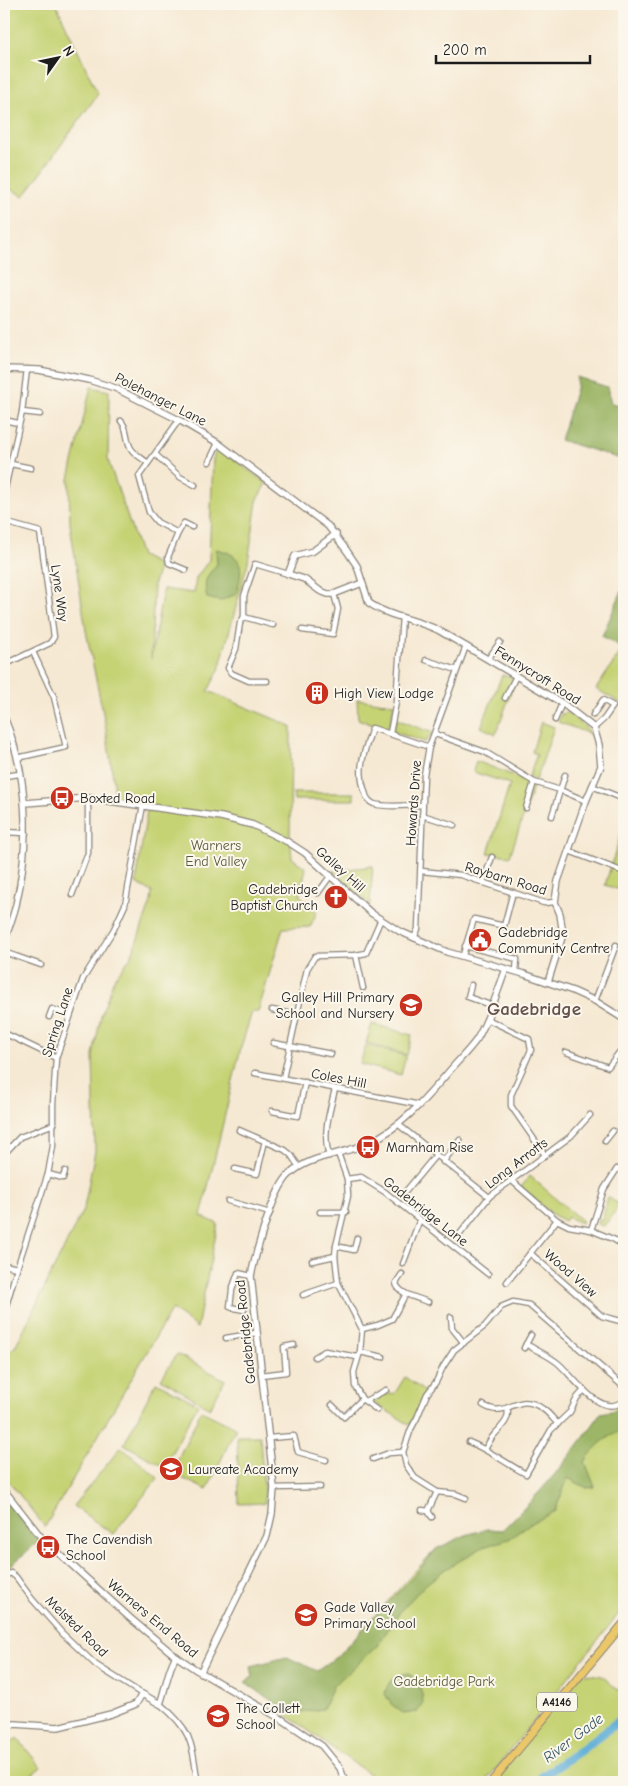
<svg xmlns="http://www.w3.org/2000/svg" width="628" height="1786" viewBox="0 0 628 1786" font-family="'Comic Neue',sans-serif">
<style>
.green{fill:#c6d375;stroke:#717848}
.forest{fill:#9cb566;stroke:#5c6841}
.lines{fill:none;stroke-linecap:round;stroke-linejoin:round}
.river{stroke:#5eaed8;stroke-width:9}
.minor-casing{stroke:#898278;stroke-width:7}
.tertiary-casing{stroke:#898278;stroke-width:8}
.primary-casing{stroke:#898278;stroke-width:9}
.minor{stroke:#fff;stroke-width:4.5}
.tertiary{stroke:#fff;stroke-width:5.5}
.primary{stroke:#eac769;stroke-width:7}
.labels{text-anchor:middle;stroke-width:4;stroke-linejoin:round;paint-order:stroke}
.shield{fill:#fbf7ec;stroke:#5f5e5a;stroke-width:1}
.shield-label{font-size:12px;font-weight:bold;fill:#1c1c1c}
.street-label{font-size:14px;fill:#1c1c1c;stroke:#fbf7ec}
.poi-label{font-size:14px;fill:#1c1c1c;stroke:#fbf7ec;text-anchor:start}
.park-label{font-size:14px;fill:#585c3b;stroke:#fbf7ec}
.water-label{font-size:15px;font-style:italic;fill:#365667;stroke:#fbf7ec}
.district-label{font-size:19px;font-weight:bold;fill:#65514d;stroke:#fbf7ec}
</style>
<rect width="100%" height="100%" fill="#fbf7ec"/>
<filter id="ink" filterUnits="userSpaceOnUse"><feTurbulence type="fractalNoise" baseFrequency=".02" numOctaves="2"/><feDisplacementMap in="SourceGraphic" scale="10" xChannelSelector="R" yChannelSelector="G"/><feConvolveMatrix kernelMatrix="1 2 1 2 8 2 1 2 1" color-interpolation-filters="sRGB"/></filter>
<filter id="wash" filterUnits="userSpaceOnUse"><feTurbulence type="fractalNoise" baseFrequency=".0096" numOctaves="4" result="noise"/><feDisplacementMap in="SourceGraphic" scale="20" xChannelSelector="R" yChannelSelector="G"/><feGaussianBlur stdDeviation="1.12" result="paint"/><feColorMatrix in="noise" values="0 0 0 0 0 0 0 0 0 0 0 0 0 0 0 0 0 1.4 0 .05"/><feComposite in="paint" operator="in"/></filter>
<g filter="url(#wash)">
<rect width="100%" height="100%" fill="#f6e9d3"/>
<g class="green">
<polygon points="4,4 56,4 98,94 24,196 4,186"/>
<polygon points="91,387 109,391 108,460 141,556 157,564 158,571 154,583 151,659 163,589 194,593 196,578 209,560 213,459 217,447 266,483 257,501 248,562 219,670 208,691 291,726 290,838 292,858 306,868 300,895 317,912 310,927 283,928 258,1012 252,1012 241,1047 201,1216 218,1224 197,1328 172,1309 45,1527 4,1475 4,1355 15,1347 84,1208 95,1151 93,1055 101,1016 114,979 131,957 151,902 152,892 136,883 148,804 114,799 114,784 105,723 86,631 70,524 69,479"/>
<polygon points="624,647 624,705 596,689"/>
<polygon points="502,675 518,679 512,689 496,734 481,727"/>
<polygon points="357,699 394,704 390,724 386,730 358,719"/>
<polygon points="568,712 586,728 590,734 558,722 561,714"/>
<polygon points="396,719 433,733 425,742 393,732"/>
<polygon points="541,722 554,727 536,781 529,776 537,754 532,752"/>
<polygon points="476,761 512,775 533,787 510,856 488,853 510,784 473,772"/>
<polygon points="293,793 354,793 354,800 294,800"/>
<polygon points="624,824 624,877 620,890 605,885"/>
<polygon points="373,866 370,905 333,871"/>
<polygon points="372,1024 412,1035 407,1055 366,1043"/>
<polygon points="366,1045 406,1056 401,1075 360,1064"/>
<polygon points="530,1176 582,1221 581,1223 567,1217 564,1221 552,1214 521,1187"/>
<polygon points="608,1197 620,1205 604,1226 597,1224 598,1219 602,1220"/>
<polygon points="177,1354 225,1380 210,1408 161,1379"/>
<polygon points="405,1377 425,1392 410,1425 371,1401 378,1396 395,1393"/>
<polygon points="156,1382 198,1404 164,1467 124,1444"/>
<polygon points="624,1404 624,1607 485,1782 375,1782 369,1774 285,1714 429,1556 436,1549 502,1530 514,1520"/>
<polygon points="201,1411 236,1428 207,1490 171,1473"/>
<polygon points="237,1436 260,1436 265,1503 239,1504"/>
<polygon points="121,1447 158,1478 113,1534 73,1506"/>
<polygon points="581,1673 602,1676 618,1690 624,1684 624,1782 491,1782"/>
<polygon points="17,1738 41,1767 23,1782 4,1782 4,1748"/>
</g>
<g class="forest">
<polygon points="577,377 607,387 611,403 624,406 624,460 560,440 576,389"/>
<path d="M216,549C246,555 243,570 236,594L220,601L207,598C203,580 206,577 217,564Z"/>
<polygon points="624,586 624,647 623,648 602,636"/>
<path d="M624,1404V1429C604,1440 598,1442 585,1462L595,1487L587,1488L568,1478L555,1511L528,1525L509,1539L483,1547L444,1570L425,1585L402,1609L377,1646L333,1686L323,1709C314,1710 304,1713 295,1711C277,1707 260,1692 245,1682L253,1677L251,1666L287,1657L317,1671L336,1657L416,1574L436,1549L466,1535L487,1529L502,1530C539,1495 573,1455 601,1413L612,1411L618,1406Z"/>
<polygon points="4,1496 39,1541 8,1568 4,1562"/>
<path d="M409,1674C420,1683 422,1690 423,1704L417,1712L404,1714L391,1704L385,1694C389,1678 394,1677 409,1674Z"/>
</g>
<g class="lines">
<polyline class="river" points="538,1782 543,1776 581,1750 624,1717"/>
</g>
</g>
<g filter="url(#ink)">
<g class="lines">
<g class="minor-casing">
<g id="minor">
<polyline points="22,412 40,414"/>
<polyline points="4,420 18,423"/>
<path d="M121,421C129,429 125,441 132,450C136,455 143,459 148,463"/>
<polyline points="156,455 180,477 195,485"/>
<polyline points="209,462 218,443"/>
<polyline points="11,464 31,468"/>
<polyline points="4,493 22,412 27,369"/>
<polyline points="4,522 40,532 54,637 50,643 4,665"/>
<polyline points="178,533 157,522 149,512 139,476 179,420"/>
<polyline points="186,570 169,563 168,557 178,533 184,523 192,527"/>
<polyline points="244,617 273,625"/>
<polyline points="302,630 333,634 338,609 334,594"/>
<polyline points="488,659 500,642"/>
<polyline points="426,660 457,670"/>
<polyline points="267,681 249,681 231,673 228,668 236,649 240,623 244,617 244,596 255,564 288,574"/>
<polyline points="505,698 516,676"/>
<polyline points="593,715 603,700 613,706 604,719 594,728"/>
<polyline points="555,720 562,703"/>
<polyline points="390,733 396,702 402,617"/>
<polyline points="435,734 485,752 534,782 560,790 586,801"/>
<polyline points="17,758 66,747 54,697 33,652"/>
<polyline points="4,776 20,774"/>
<polyline points="592,786 624,799"/>
<path d="M422,805C407,805 388,808 374,804C369,802 366,797 365,792C356,768 365,751 372,728L429,747"/>
<polyline points="526,808 534,782"/>
<polyline points="422,815 454,825"/>
<polyline points="552,816 565,775"/>
<polyline points="4,832 26,833"/>
<polyline points="569,851 624,872"/>
<polyline points="421,871 461,875 544,903 555,902"/>
<polyline points="483,882 492,857"/>
<polyline points="318,893 331,875"/>
<polyline points="72,895 88,853 88,798"/>
<polyline points="414,938 418,929 424,775 429,747 466,646"/>
<polyline points="465,946 517,959 516,971"/>
<polyline points="4,952 41,965"/>
<polyline points="356,955 363,988"/>
<polyline points="463,955 474,919 504,926 513,892"/>
<polyline points="471,985 468,997 493,1006"/>
<polyline points="595,1001 616,945"/>
<polyline points="272,1010 296,1015"/>
<polyline points="49,1017 52,1009 70,1015"/>
<polyline points="487,1019 529,1039 531,1050 511,1095 511,1106 545,1155"/>
<polyline points="4,1033 56,1058"/>
<polyline points="273,1043 331,1054"/>
<polyline points="566,1052 608,1067 624,1046"/>
<polyline points="255,1073 415,1104 419,1106"/>
<polyline points="283,1078 307,969 315,956 356,955 366,953 381,919"/>
<polyline points="272,1111 298,1116 305,1082"/>
<polyline points="399,1125 489,1197"/>
<polyline points="239,1130 285,1150 291,1155 299,1167"/>
<polyline points="605,1141 613,1131"/>
<polyline points="338,1153 347,1179 348,1196 336,1246 335,1256 338,1283 362,1329 360,1352 354,1372 355,1386 362,1399 377,1410"/>
<polyline points="4,1154 20,1137 54,1124"/>
<path d="M329,1156C322,1133 330,1111 335,1089"/>
<polyline points="443,1162 460,1140"/>
<polyline points="235,1169 257,1174 265,1141"/>
<polyline points="48,1174 63,1178 65,1171"/>
<polyline points="347,1179 361,1177 385,1192 488,1274"/>
<polyline points="511,1180 557,1220 569,1226 591,1230 615,1240 624,1247"/>
<polyline points="406,1191 435,1156"/>
<polyline points="228,1201 270,1213"/>
<polyline points="320,1212 346,1212"/>
<polyline points="591,1230 604,1189 617,1169"/>
<polyline points="460,1234 489,1197 571,1136 590,1115"/>
<polyline points="336,1246 354,1250 357,1238"/>
<polyline points="530,1253 602,1316 624,1322"/>
<polyline points="312,1261 335,1256"/>
<polyline points="403,1264 420,1219"/>
<polyline points="4,1265 17,1268"/>
<path d="M402,1274L396,1283C398,1294 418,1298 428,1302"/>
<polyline points="507,1282 557,1220"/>
<polyline points="303,1295 338,1283"/>
<polyline points="244,1310 230,1307 232,1290 238,1273 251,1276"/>
<polyline points="4,1313 17,1268 48,1174 53,1146 53,1104 56,1058 83,979 114,929 125,905 143,805"/>
<polyline points="451,1317 452,1328 464,1343"/>
<polyline points="362,1329 378,1325 392,1319 406,1294"/>
<polyline points="226,1338 256,1333"/>
<path d="M526,1344C537,1351 550,1356 559,1364C573,1376 602,1421 624,1400"/>
<polyline points="524,1348 531,1335"/>
<polyline points="360,1352 383,1357"/>
<polyline points="315,1357 325,1351 357,1357"/>
<polyline points="261,1375 286,1372 284,1347 294,1345"/>
<polyline points="365,1401 386,1390"/>
<polyline points="332,1405 344,1417 362,1399"/>
<path d="M483,1405C509,1421 516,1389 543,1409C549,1413 553,1419 558,1424"/>
<polyline points="269,1438 294,1436 298,1452 326,1460"/>
<path d="M469,1442C489,1450 507,1464 526,1474L551,1430L570,1412L577,1398L584,1390"/>
<path d="M485,1449C488,1445 490,1439 494,1435C501,1427 511,1419 507,1408"/>
<polyline points="373,1459 389,1453 403,1452"/>
<polyline points="274,1488 320,1487"/>
<polyline points="466,1498 456,1494 437,1492 415,1478 406,1465 403,1452 411,1429 417,1418 427,1394 436,1382 443,1367 454,1350 485,1326 501,1307 513,1302 529,1305 624,1387"/>
<polyline points="422,1510 428,1511 432,1517"/>
<polyline points="428,1511 437,1492"/>
<polyline points="4,1576 11,1573 16,1577 32,1599 63,1634 96,1665 142,1694"/>
<path d="M160,1704C191,1729 192,1742 197,1779"/>
</g>
</g>
<g class="tertiary-casing">
<g id="tertiary">
<path d="M4,369L39,370L89,380L115,388L179,420L218,443L328,526L347,551L357,566L369,603C389,617 415,619 438,630L562,703L594,728L599,745L601,766L586,801L558,881L555,902L560,914L563,934L548,982"/>
<polyline points="336,534 313,551 295,556 288,574 304,579 320,591 328,594 334,594 362,583"/>
<path d="M4,717C29,776 30,843 16,905C13,917 8,930 4,942"/>
<polyline points="25,803 88,798 221,817 253,825 288,842 305,853 371,913 399,931 447,952 524,974 573,991 595,1001 624,1019"/>
<polyline points="4,1490 41,1537 130,1618 173,1654 195,1669 283,1720 322,1746 340,1768 345,1782"/>
<path d="M201,1671L267,1536L272,1514L274,1488L251,1276C256,1252 273,1189 290,1174C310,1155 343,1155 368,1143C403,1127 427,1097 452,1068C460,1059 470,1049 477,1039C490,1017 497,992 506,969"/>
<path d="M4,1725L15,1724L58,1727L111,1714L136,1704L142,1694L160,1704C166,1688 167,1671 176,1656"/>
</g>
</g>
<g class="primary-casing">
<polyline id="primary" points="491,1782 624,1623"/>
</g>
<use href="#minor" class="minor"/>
<use href="#tertiary" class="tertiary"/>
<use href="#primary" class="primary"/>
</g>
</g>
<defs>
<g id="building-disc" transform="scale(1.25)"><circle r="9.5" fill="#c8321e" stroke="#fbf7ec"/><path d="M-4-6H4V6H1V3H-1V6H-4ZM-2.5-4.3h1.7v1.8h-1.7ZM.8-4.3h1.7v1.8H.8ZM-2.5-1h1.7V.8h-1.7ZM.8-1h1.7V.8H.8Z" fill="#fff"/></g>
<g id="bus-disc" transform="scale(1.25)"><circle r="9.5" fill="#c8321e" stroke="#fbf7ec"/><path d="M-5-6H5V4H4V6H2V4H-2V6H-4V4H-5ZM-3.5-4V0h7V-4ZM-3.5 1.2v1.5H-2V1.2ZM2 1.2v1.5H3.5V1.2Z" fill="#fff"/></g>
<g id="church-disc" transform="scale(1.25)"><circle r="9.5" fill="#c8321e" stroke="#fbf7ec"/><path d="M-1.2-6h2.4v3.5h3.3v2.4h-3.3V6h-2.4V-.1h-3.3v-2.4h3.3Z" fill="#fff"/></g>
<g id="civic-disc" transform="scale(1.25)"><circle r="9.5" fill="#c8321e" stroke="#fbf7ec"/><path d="M-.6-6.5H3V-4.5H.6V-3L4-1V1h2V6H-6V1h2V-1L-.6-3ZM-1.2 2.5V6h2.4V2.5Z" fill="#fff"/></g>
<g id="school-disc" transform="scale(1.25)"><circle r="9.5" fill="#c8321e" stroke="#fbf7ec"/><path d="M0-5L7-2L0 1L-7-2ZM-4 1L0 2.5L4 1V4Q0 6-4 4Z" fill="#fff"/></g>
</defs>
<g fill-rule="evenodd">
<use href="#building-disc" x="317" y="693"/>
<use href="#bus-disc" x="62" y="798"/>
<use href="#church-disc" x="336" y="897"/>
<use href="#civic-disc" x="480" y="940"/>
<use href="#school-disc" x="411" y="1005"/>
<use href="#bus-disc" x="368" y="1147"/>
<use href="#school-disc" x="171" y="1469"/>
<use href="#bus-disc" x="48" y="1547"/>
<use href="#school-disc" x="306" y="1615"/>
<use href="#school-disc" x="218" y="1716"/>
</g>
<g class="labels">
<rect class="shield" x="537" y="1692.5" width="40" height="19" rx="4"/>
<g class="shield-label">
<text x="557" y="1706">A4146</text>
</g>
<g class="street-label">
<text transform="translate(161 399) rotate(27)" y="5">Polehanger Lane</text>
<text transform="translate(60 593) rotate(82)" y="5">Lyne Way</text>
<text transform="translate(538 675) rotate(32)" y="5">Fennycroft Road</text>
<text transform="translate(413 803) rotate(-86)" y="5">Howards Drive</text>
<text transform="translate(341 869) rotate(42)" y="5">Galley Hill</text>
<text transform="translate(506 878) rotate(17)" y="5">Raybarn Road</text>
<text transform="translate(57 1022) rotate(-72)" y="5">Spring Lane</text>
<text transform="translate(339 1078) rotate(11)" y="5">Coles Hill</text>
<text transform="translate(516 1163) rotate(-37)" y="5">Long Arrotts</text>
<text transform="translate(426 1211) rotate(38)" y="5">Gadebridge Lane</text>
<text transform="translate(571 1273) rotate(41)" y="5">Wood View</text>
<text transform="translate(245 1332) rotate(-96)" y="5">Gadebridge Road</text>
<text transform="translate(153 1618) rotate(40)" y="5">Warners End Road</text>
<text transform="translate(77 1626) rotate(44)" y="5">Melsted Road</text>
</g>
<g class="poi-label">
<text x="334" y="698">High View Lodge</text>
<text x="80" y="803">Boxted Road</text>
<text x="318" y="894" text-anchor="end">Gadebridge<tspan x="318" dy="16">Baptist Church</tspan></text>
<text x="498" y="937">Gadebridge<tspan x="498" dy="16">Community Centre</tspan></text>
<text x="394" y="1002" text-anchor="end">Galley Hill Primary<tspan x="394" dy="16">School and Nursery</tspan></text>
<text x="386" y="1152">Marnham Rise</text>
<text x="188" y="1474">Laureate Academy</text>
<text x="66" y="1544">The Cavendish<tspan x="66" dy="16">School</tspan></text>
<text x="324" y="1612">Gade Valley<tspan x="324" dy="16">Primary School</tspan></text>
<text x="236" y="1713">The Collett<tspan x="236" dy="16">School</tspan></text>
</g>
<g class="park-label">
<text x="216" y="850">Warners<tspan x="216" dy="16">End Valley</tspan></text>
<text x="444" y="1686">Gadebridge Park</text>
</g>
<g class="water-label">
<text transform="translate(573 1738) rotate(-37)" y="5">River Gade</text>
</g>
<g class="district-label">
<text x="534" y="1015">Gadebridge</text>
</g>
</g>
<rect width="628" height="1786" fill="none" stroke="#fbf7ec" stroke-width="20"/>
<g transform="translate(58 58) rotate(57)" stroke="#fbf7ec" stroke-width="4" paint-order="stroke">
<path d="M0-4L9 19L0 12L-9 19Z" fill="#1c1c1c"/>
<text y="-8" font-size="14" font-weight="bold" text-anchor="middle" fill="#1c1c1c">N</text>
</g>
<path d="M436 55v8h154v-8" fill="none" stroke="#1c1c1c" stroke-width="2.5"/>
<text x="443" y="55" font-size="15" fill="#1c1c1c" stroke="#fbf7ec" stroke-width="4" paint-order="stroke">200 m</text>
</svg>
